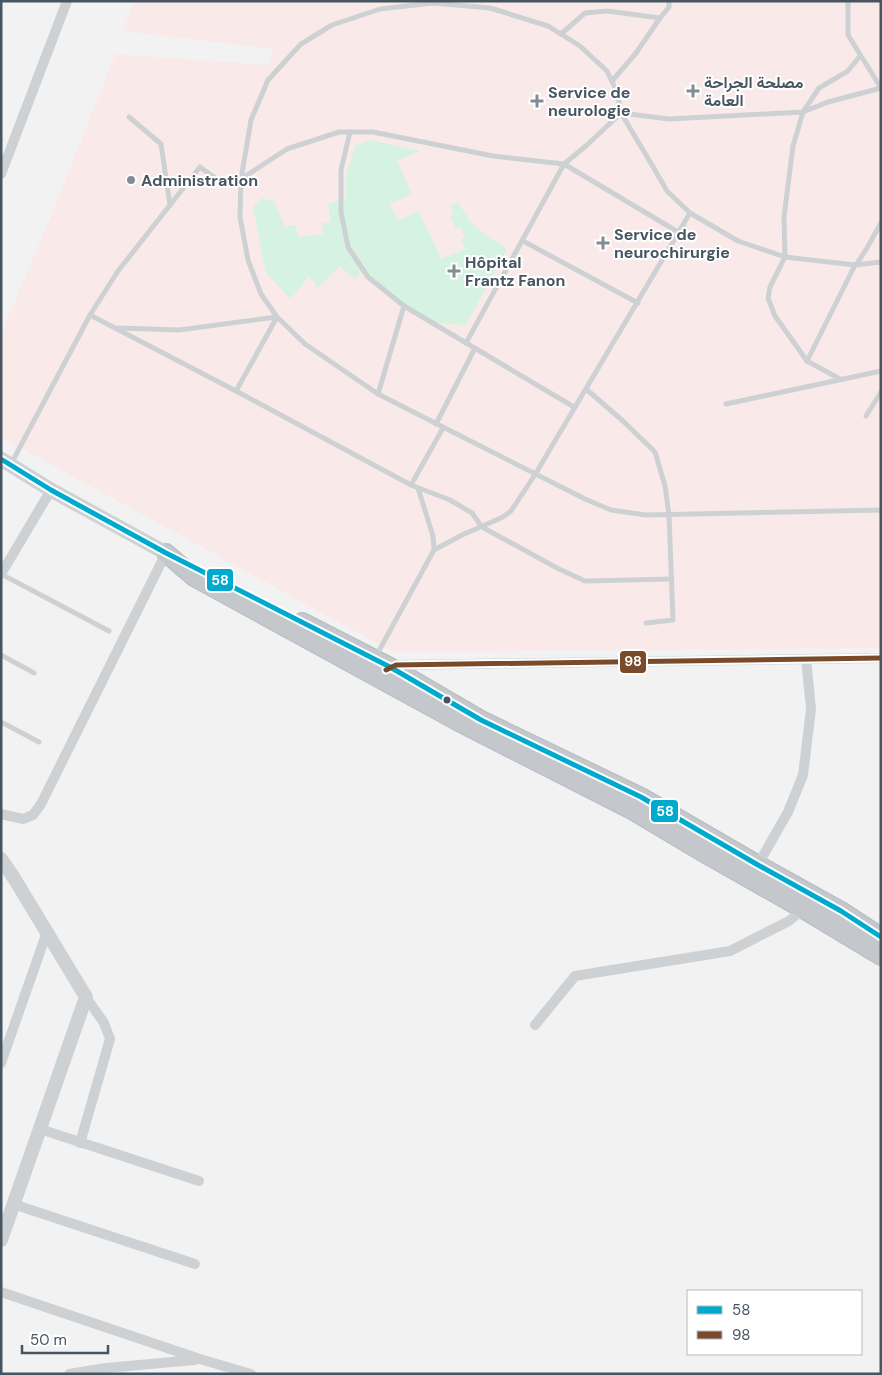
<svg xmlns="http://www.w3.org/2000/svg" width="882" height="1375" viewBox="0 0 882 1375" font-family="'DM Sans',Vazirmatn,sans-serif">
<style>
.medical{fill:#f9eae9}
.green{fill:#d5f3e0}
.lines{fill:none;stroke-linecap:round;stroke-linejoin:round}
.trunk-casing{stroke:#b6bcc3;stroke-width:20}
.service{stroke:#ced1d3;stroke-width:5}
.minor{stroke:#ced1d3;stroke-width:10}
.tertiary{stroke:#ced1d3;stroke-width:14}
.secondary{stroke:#ced2d5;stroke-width:15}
.trunk{stroke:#c4c8cd;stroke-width:18}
.bus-1-casing{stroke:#fff;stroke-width:9}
.bus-2-casing{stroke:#fff;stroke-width:9}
.bus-1{stroke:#00a9ce;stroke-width:5}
.bus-2{stroke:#7a4b2a;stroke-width:5}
.poi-dot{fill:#838c94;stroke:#fff;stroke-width:2}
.bus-dot{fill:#475561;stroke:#fff;stroke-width:2}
.labels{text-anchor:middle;stroke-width:4;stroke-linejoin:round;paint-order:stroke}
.poi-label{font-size:16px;font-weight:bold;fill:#475561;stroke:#fff;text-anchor:start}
.line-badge{stroke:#fff;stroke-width:2}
.badge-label{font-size:14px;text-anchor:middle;font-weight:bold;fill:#fff}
</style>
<rect width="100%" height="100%" fill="#f3f2f2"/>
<polygon class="medical" points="134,1 881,1 881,648 393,652 1,437 1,334 54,209 115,54 269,65 272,49 123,31"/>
<polygon class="green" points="370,140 420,151 397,161 412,194 390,204 398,221 419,211 441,259 465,249 461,239 465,237 460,227 456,229 450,216 454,214 450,205 458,202 469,220 483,233 507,249 466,325 430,322 404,306 363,270 355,280 340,266 318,288 309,276 291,299 266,273 253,207 261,198 274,201 285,227 296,225 298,237 323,234 322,223 331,222 328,203 346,200 346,175 355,146"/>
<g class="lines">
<g class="trunk-casing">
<g id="trunk">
<polyline points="166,553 194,577 459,722 630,809 704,853 803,909 881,956"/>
<polyline points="302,622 390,667 481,720 641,797 758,865 841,911 881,937"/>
</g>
</g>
<g class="service">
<polyline points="848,1 848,35 881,88"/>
<polyline points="561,34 585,13 607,11 660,18"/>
<polyline points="612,81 636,53 660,18 669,7 669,1"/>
<polyline points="129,117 161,144 170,205"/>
<polyline points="350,132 341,170 341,212 348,247 368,277 404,306 574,407"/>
<polyline points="523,241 638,303"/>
<polyline points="881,262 855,265 785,257 738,241 690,213 667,191 652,165 621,113 617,92 607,71 580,46 548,26 490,8 433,3 380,9 332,25 301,44 268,80 251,120 241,179 240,217 248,260 261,294 277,317 305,344 378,394 585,499 611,510 646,515 881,510"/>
<polyline points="856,265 867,248 881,223"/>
<polyline points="90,315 236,391 411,485 450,500 472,513 482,527 557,568 585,581 672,579"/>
<polyline points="118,328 179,330 277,317"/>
<polyline points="466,343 564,164 587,145 621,113 669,119 803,112 828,102 881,88"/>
<polyline points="807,361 855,265"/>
<polyline points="840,379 807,361 775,316 768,298 770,287 785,257 784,217 793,146 803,112 819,88 848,71 860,56"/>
<polyline points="586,389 623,421 655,452 665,486 669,515 673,620 646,623"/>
<polyline points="236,391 277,317"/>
<polyline points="378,394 404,306"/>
<polyline points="726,404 881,371"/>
<polyline points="866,416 881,392"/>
<polyline points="436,424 475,348"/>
<polyline points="11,464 90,315 118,271 200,167 218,180 241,179 287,149 339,132 373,132 493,156 564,164 678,232"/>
<polyline points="411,485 443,428"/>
<polyline points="434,550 462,535 503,517 511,511 536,473 690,213"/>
<polyline points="1,574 109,631"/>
<polyline points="1,655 34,673"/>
<polyline points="375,658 434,550 433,536 418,488"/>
<polyline points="1,722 39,742"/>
</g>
<g class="minor">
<polyline points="1,174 67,1"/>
<polyline points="1,574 51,490"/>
<polyline points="390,667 396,665 881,658"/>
<polyline points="1,814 23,819 33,815 41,804 166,553"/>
<polyline points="756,868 788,812 803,775 811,709 806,659"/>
<polyline points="535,1025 575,976 730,951 789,921 803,909"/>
<polyline points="1,1063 47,932"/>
<polyline points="40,1129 199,1181"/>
<polyline points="80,1143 110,1039 104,1023 86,997"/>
<polyline points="13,1204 195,1264"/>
<polyline points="1,1292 200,1359 251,1374"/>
<polyline points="69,1374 106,1368 195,1360"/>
</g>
<polyline class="tertiary" points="1,859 14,878 86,997 1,1240"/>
<polyline class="secondary" points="1,459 51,490 166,553"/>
<use href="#trunk" class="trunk"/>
<g class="bus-1-casing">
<polyline id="bus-1" points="1,459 51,490 166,553 390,667 481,720 641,797 758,865 841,911 881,937"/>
</g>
<g class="bus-2-casing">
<polyline id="bus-2" points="386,670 396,665 881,658"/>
</g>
<use href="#bus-1" class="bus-1"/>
<use href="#bus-2" class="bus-2"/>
</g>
<g class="poi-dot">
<path d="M690.5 83.5h5v5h5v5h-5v5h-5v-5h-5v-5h5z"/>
<path d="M534.5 93.5h5v5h5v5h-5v5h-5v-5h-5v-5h5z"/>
<circle cx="131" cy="180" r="5"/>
<path d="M600.5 235.5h5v5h5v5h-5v5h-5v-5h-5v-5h5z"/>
<path d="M451.5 263.5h5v5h5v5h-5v5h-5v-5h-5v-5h5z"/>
</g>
<circle class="bus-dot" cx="447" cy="700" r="4.5"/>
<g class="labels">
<g class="poi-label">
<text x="704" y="88">مصلحة الجراحة<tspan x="704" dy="18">العامة</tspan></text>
<text x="548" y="98">Service de<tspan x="548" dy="18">neurologie</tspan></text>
<text x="141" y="186">Administration</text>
<text x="614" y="240">Service de<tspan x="614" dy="18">neurochirurgie</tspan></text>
<text x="465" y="268">Hôpital<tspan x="465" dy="18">Frantz Fanon</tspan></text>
</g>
</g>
<g class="line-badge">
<rect x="206" y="568" width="28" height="24" rx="5" fill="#00a9ce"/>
<rect x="619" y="650" width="28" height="24" rx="5" fill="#7a4b2a"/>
<rect x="650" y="799" width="29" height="24" rx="5" fill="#00a9ce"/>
</g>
<g class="badge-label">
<text x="220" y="585">58</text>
<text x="633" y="666">98</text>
<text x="665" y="816">58</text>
</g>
<rect width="882" height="1375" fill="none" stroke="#475561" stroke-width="5"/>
<rect x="687" y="1290" width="175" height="65" fill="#ffffff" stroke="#b5bbc0"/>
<rect x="697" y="1306" width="25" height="8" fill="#00a9ce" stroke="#b5bbc0"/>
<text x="732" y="1315" font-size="15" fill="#475561">58</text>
<rect x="697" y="1331" width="25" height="8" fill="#7a4b2a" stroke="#b5bbc0"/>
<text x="732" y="1340" font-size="15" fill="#475561">98</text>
<path d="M22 1345v8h86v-8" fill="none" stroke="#475561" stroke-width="2.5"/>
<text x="30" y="1345" font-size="15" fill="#475561" stroke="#ffffff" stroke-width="4" paint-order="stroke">50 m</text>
</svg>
